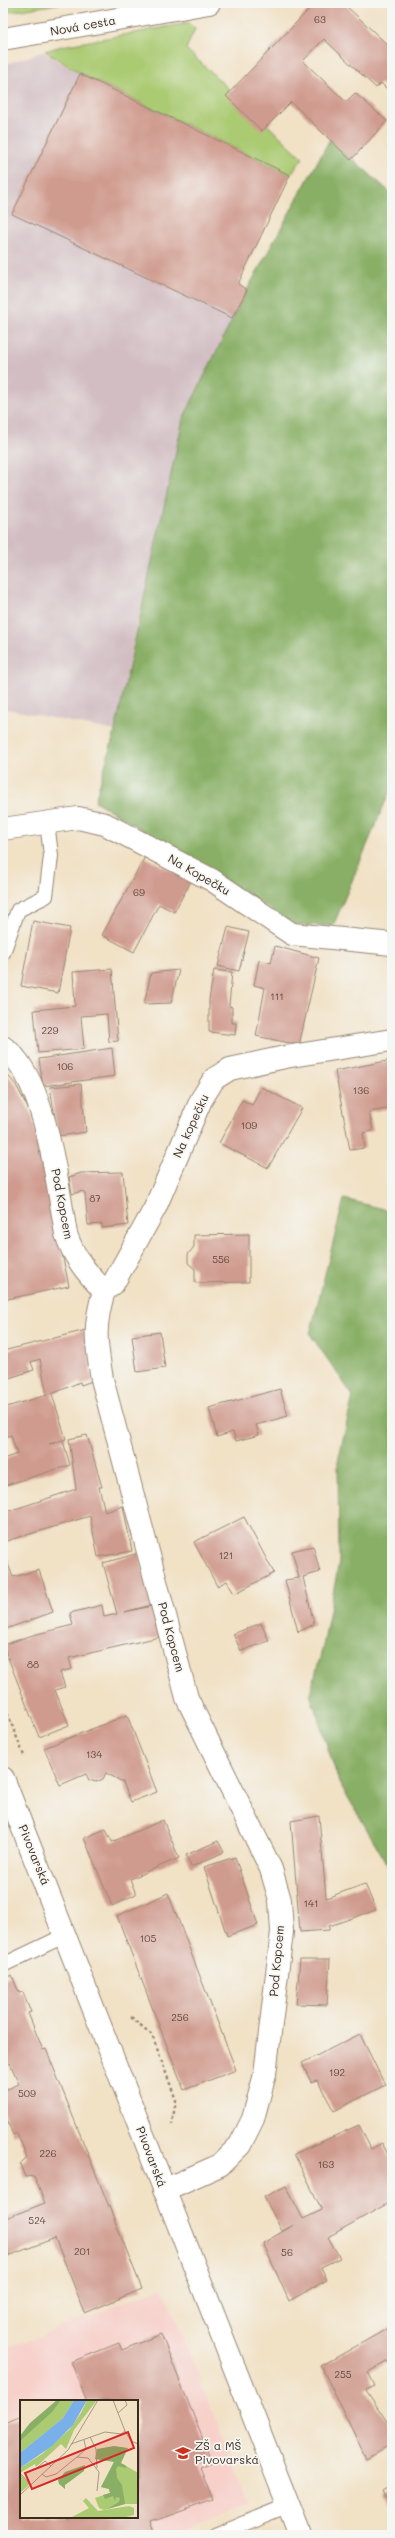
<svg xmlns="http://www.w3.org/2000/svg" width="395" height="2538" viewBox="0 0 395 2538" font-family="Mali,sans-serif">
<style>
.built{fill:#f7d0ca;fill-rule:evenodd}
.industrial{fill:#d2bec2}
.green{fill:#abcb73;stroke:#737a48}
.forest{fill:#88af65;stroke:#626c42}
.building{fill:#d09b8f}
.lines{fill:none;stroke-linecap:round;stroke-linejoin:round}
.service-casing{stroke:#968672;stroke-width:16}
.minor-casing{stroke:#968672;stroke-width:24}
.secondary-casing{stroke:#968672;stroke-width:24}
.path{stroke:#968672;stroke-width:2.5;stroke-dasharray:3 3;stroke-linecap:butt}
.service{stroke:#fff;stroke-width:14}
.minor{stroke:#fff;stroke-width:22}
.secondary{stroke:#fff;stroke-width:22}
.labels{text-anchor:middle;stroke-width:3.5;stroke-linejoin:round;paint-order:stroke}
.number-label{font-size:10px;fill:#60463a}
.street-label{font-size:12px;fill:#3b2a1e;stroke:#f6f6f2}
.poi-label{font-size:12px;fill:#3b2a1e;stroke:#f6f6f2;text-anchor:start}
.inset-road{fill:none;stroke:#a89882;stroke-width:1}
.view{fill:#d62828;fill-opacity:0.15;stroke:#d62828;stroke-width:2}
.inset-edge{fill:none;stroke:#3b2a1e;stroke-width:2}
</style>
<rect width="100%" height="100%" fill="#f6f6f2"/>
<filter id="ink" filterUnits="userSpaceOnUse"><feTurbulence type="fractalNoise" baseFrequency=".025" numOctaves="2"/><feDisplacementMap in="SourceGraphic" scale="8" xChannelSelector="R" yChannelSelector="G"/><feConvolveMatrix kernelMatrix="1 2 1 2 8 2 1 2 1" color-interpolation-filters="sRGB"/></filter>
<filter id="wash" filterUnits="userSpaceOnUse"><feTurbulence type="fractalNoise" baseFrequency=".012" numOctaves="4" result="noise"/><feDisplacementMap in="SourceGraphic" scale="16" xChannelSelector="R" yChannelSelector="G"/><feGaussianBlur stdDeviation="0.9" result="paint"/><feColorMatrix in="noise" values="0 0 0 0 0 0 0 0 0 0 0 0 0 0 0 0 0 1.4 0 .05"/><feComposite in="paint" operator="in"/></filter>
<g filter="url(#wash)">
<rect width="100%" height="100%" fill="#f1e1c5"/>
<path class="built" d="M163,2287L249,2505L184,2535H3V2350ZM21,2401H137V2517H21Z"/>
<polygon class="industrial" points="43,52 80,74 290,175 238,283 247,290 183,419 149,580 139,613 115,731 3,708 3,65"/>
<g class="green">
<polygon points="3,3 64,3 3,13"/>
<polygon points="189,23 195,29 186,49 303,158 290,175 81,74 45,51 62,46"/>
</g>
<g class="forest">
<polygon points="330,139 392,194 392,786 333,926 296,925 95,801 115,731 183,419 247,290"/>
<polygon points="344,1199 392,1211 392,1872 339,1782 310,1694 323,1646 339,1562 338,1461 353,1396 310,1334"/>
</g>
<g id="blocks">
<g class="building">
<polygon points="315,3 343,3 392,49 392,94 381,83 376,88 324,39 303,61 346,102 355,93 387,121 351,160 291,102 262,131 226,96"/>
<polygon points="80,74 290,175 238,284 247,290 232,318 12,214"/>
<polygon points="145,857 191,881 174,912 159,904 134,952 102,935"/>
<polygon points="33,921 70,928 58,993 21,986"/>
<polygon points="228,927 249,932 239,971 218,966"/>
<polygon points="275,946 319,958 299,1045 256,1036 265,988 254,985 259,960 271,963"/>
<polygon points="112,969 118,1041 109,1042 107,1014 81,1016 84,1049 38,1053 34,1010 75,1006 73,972"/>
<polygon points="179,970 171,1003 144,1004 151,973"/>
<polygon points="214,970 232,972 229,1006 232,1007 232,1023 236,1023 235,1035 209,1032 209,1000"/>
<polygon points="112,1048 115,1076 43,1086 39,1059"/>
<polygon points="392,1060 392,1108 369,1112 373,1131 363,1133 365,1148 350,1150 335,1071"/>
<polygon points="3,1070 16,1085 32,1116 69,1286 3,1300"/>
<polygon points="81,1084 86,1132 58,1136 50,1087"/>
<polygon points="261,1087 302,1108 268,1168 219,1143 242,1100 252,1105"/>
<polygon points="123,1172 128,1225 102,1228 102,1224 88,1225 85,1194 83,1191 72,1194 69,1177 81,1173"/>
<polygon points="249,1234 249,1282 195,1283 195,1269 188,1263 188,1254 194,1247 194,1235"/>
<polygon points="86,1330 92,1381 81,1385 80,1382 52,1394 66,1439 49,1444 63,1441 70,1465 3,1486 3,1459 17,1454 11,1435 3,1438 3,1408 47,1395 40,1359 31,1362 34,1370 3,1380 3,1351"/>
<polygon points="160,1332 165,1368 137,1372 132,1336"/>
<polygon points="280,1389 288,1416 256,1425 259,1435 236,1441 233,1432 217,1437 209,1408"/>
<polygon points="87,1435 102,1487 99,1487 105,1512 123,1506 132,1551 98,1557 90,1516 3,1542 3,1513 76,1489 69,1439"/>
<polygon points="244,1517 274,1573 234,1594 227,1581 217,1586 194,1542"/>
<polygon points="313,1546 320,1572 303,1577 314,1624 298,1632 285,1580 299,1578 292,1551"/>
<polygon points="3,1551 13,1577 39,1570 53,1612 3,1630"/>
<polygon points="139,1553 152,1605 124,1612 152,1606 159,1637 69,1658 72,1669 60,1672 65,1687 55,1690 69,1725 39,1737 3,1645 33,1635 73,1625 70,1613 102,1605 104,1617 117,1614 103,1563"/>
<polygon points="261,1623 269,1641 241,1651 233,1634"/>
<polygon points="127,1715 157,1792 131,1802 123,1782 106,1773 103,1779 96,1782 89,1780 86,1774 60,1785 44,1748"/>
<polygon points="319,1816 326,1898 365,1884 376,1910 329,1926 329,1930 300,1932 291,1821"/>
<polygon points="163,1820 179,1858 130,1879 136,1894 112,1906 84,1838 106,1829 112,1842"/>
<polygon points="218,1841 224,1852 191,1867 186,1855"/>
<polygon points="235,1857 258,1925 227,1936 204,1867"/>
<polygon points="168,1893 236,2070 184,2090 117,1916"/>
<polygon points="300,1959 330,1959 327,2005 296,2004"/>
<polygon points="12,1975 19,1993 23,1992 31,2012 28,2013 43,2050 46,2049 142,2289 85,2313 55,2238 3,2258 3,2219 45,2203 34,2176 25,2177 20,2164 27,2157 17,2133 13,2135 3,2110 3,2091 19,2084 10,2063 3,2066 3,1979"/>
<polygon points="360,2034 385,2085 334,2111 317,2080 311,2082 302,2063"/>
<polygon points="359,2125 371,2149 382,2143 392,2162 392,2201 328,2237 340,2258 321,2267 327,2280 289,2301 263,2243 294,2225 282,2231 264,2197 286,2186 303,2219 322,2210 294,2154"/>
<polygon points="392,2326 392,2359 368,2372 375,2386 366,2390 392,2429 392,2444 366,2458 321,2366"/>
<polygon points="161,2334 212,2462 200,2467 213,2500 151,2522 155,2532 147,2535 3,2535 3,2425 21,2417 21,2517 137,2517 137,2401 87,2401 71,2362 119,2343 122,2350"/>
<polygon points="392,2486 392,2514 382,2492"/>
</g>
</g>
</g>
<g filter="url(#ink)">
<use href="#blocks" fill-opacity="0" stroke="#968672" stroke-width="1"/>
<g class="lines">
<g class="service-casing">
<g id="service">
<polyline points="3,953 18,910 46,896 51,856 47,821"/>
<polyline points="3,1965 66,1935"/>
<polyline points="215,2535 289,2505"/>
</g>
</g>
<g class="minor-casing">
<g id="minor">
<polyline points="3,39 209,3"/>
<polyline points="3,829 78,818 105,824 212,880 292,934 392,944"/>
<path d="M3,1047C45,1074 58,1187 66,1234C74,1258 87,1273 104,1291"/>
<path d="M104,1291C93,1327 96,1343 102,1379L187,1698L271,1869L280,1900L282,1932L265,2074L253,2119L240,2145L220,2165L164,2190"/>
<polyline points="104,1291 113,1284 155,1208 201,1100 214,1079 230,1069 285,1057 392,1040"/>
</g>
</g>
<g class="secondary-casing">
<polyline id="secondary" points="3,1778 300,2535"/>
</g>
<g class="path">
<polyline points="3,1702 24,1756"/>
<polyline points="131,2017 152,2035 176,2100 172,2124"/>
</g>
<use href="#service" class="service"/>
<use href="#minor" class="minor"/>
<use href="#secondary" class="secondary"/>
</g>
</g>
<defs>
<g id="school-bare" transform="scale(1.2)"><path d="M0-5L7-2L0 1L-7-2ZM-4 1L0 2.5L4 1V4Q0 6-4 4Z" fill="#c8321e" stroke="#f6f6f2" stroke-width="2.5" paint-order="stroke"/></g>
</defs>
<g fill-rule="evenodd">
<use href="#school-bare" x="183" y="2453"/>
</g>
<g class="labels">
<g class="number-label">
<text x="320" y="23">63</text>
<text x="139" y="896">69</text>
<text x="277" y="1000">111</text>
<text x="50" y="1034">229</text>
<text x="65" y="1070">106</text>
<text x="361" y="1094">136</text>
<text x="249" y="1129">109</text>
<text x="95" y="1202">87</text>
<text x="221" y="1263">556</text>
<text x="226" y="1559">121</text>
<text x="33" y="1668">88</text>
<text x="94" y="1758">134</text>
<text x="311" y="1907">141</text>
<text x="148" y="1942">105</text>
<text x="180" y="2021">256</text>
<text x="337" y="2076">192</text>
<text x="27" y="2097">509</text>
<text x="48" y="2157">226</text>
<text x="326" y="2168">163</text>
<text x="37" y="2224">524</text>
<text x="82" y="2255">201</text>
<text x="287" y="2256">56</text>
<text x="343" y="2378">255</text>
</g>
<g class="street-label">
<text transform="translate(83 26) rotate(-10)" y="4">Nová cesta</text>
<text transform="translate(199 875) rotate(30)" y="4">Na Kopečku</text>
<text transform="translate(191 1126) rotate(-65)" y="4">Na kopečku</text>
<text transform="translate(62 1204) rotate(79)" y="4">Pod Kopcem</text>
<text transform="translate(171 1637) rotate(75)" y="4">Pod Kopcem</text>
<text transform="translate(34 1855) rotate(68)" y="4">Pivovarská</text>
<text transform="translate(277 1961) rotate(-85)" y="4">Pod Kopcem</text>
<text transform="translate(151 2157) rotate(69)" y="4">Pivovarská</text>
</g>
<g class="poi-label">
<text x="195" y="2450">ZŠ a MŠ<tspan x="195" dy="14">Pivovarská</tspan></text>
</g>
</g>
<g transform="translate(20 2400)">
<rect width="118" height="118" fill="#f1e1c5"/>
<path d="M37,0H54L43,18L0,53V36ZM67,0H77L54,30L46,49L41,44L16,67L15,64L0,73V68L22,54L49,30L61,13ZM94,62L103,64L118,73V104H105L84,110L79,108L75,98L90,93L89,89L81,87ZM0,74L10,84L0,93ZM56,93L63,101L66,98L78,111L109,106L114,108V115L102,118H50L69,108Z" fill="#abcb73"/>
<path d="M37,0H41L32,12L0,41V36L10,23ZM94,46L108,48L101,63L106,66V68L98,66L96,69L97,78L102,85L105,104L87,109L99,102L100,98L96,97L95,101L93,96L85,99L83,95L90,93L89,89L81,87L94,62L75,59L77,49ZM65,65L64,71L45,85V89L39,84L38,80L45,72Z" fill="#88af65"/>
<path d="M54,0H67L53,25L32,46L0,68V53L43,18Z" fill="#7ab0e9"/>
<path class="inset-road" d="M93,0L105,31L111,41L118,44M98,13L107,5L105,0M70,37L76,49L77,68M51,44L85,32L101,34L105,31M57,57L68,58L79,72L77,91M18,67L25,61L31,66M0,73L11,85M22,74L26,77L36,74L57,57L66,49L64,40M0,95L48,50L78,0"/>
<path class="view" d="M108,32L114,48L12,89L5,73Z"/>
<rect width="118" height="118" class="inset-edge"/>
</g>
<rect width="395" height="2538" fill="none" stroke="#f6f6f2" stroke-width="16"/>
</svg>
